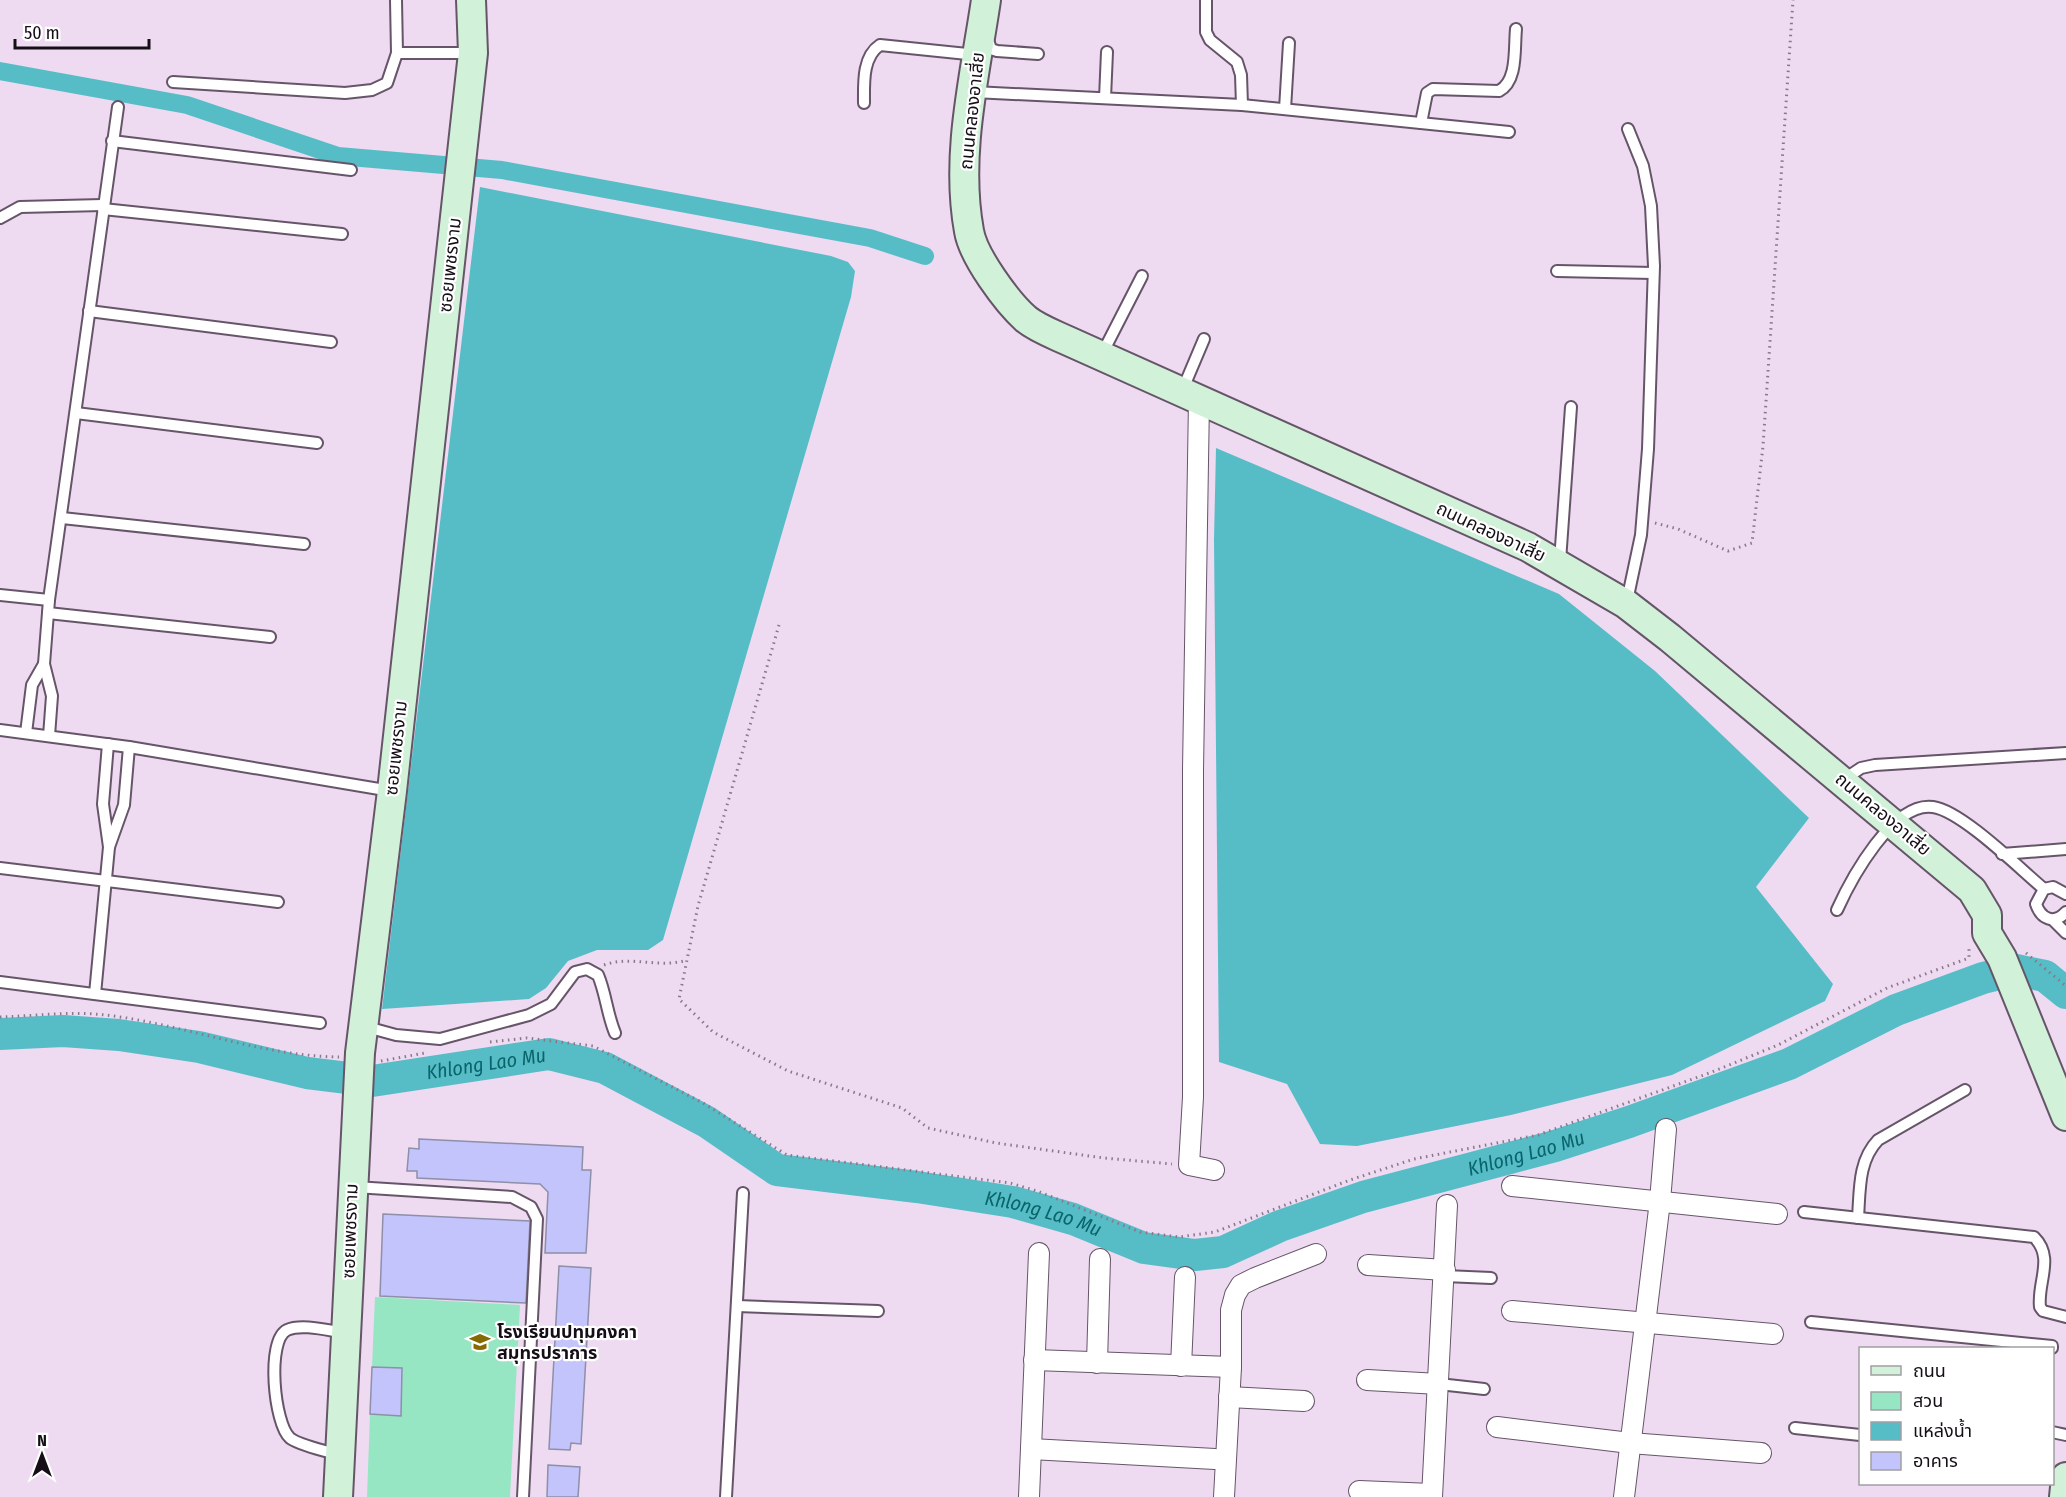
<svg xmlns="http://www.w3.org/2000/svg" width="2066" height="1497" viewBox="0 0 2066 1497" font-family="'Fira Sans Condensed','Noto Sans Thai',sans-serif">
<style>
.green{fill:#97e6c3}
.water{fill:#56bdc7}
.lines{fill:none;stroke-linecap:round;stroke-linejoin:round}
.canal{stroke:#56bdc7;stroke-width:18}
.river{stroke:#56bdc7;stroke-width:32}
.building{fill:#c3c4fb;stroke:#8e8fa8;stroke-width:1.5}
.lane-casing{stroke:#665568;stroke-width:14}
.street-casing{stroke:#665568;stroke-width:22}
.secondary-casing{stroke:#665568;stroke-width:32}
.path{stroke:#877989;stroke-width:3;stroke-dasharray:1.5 4.5;stroke-linecap:butt}
.lane{stroke:#fff;stroke-width:10}
.street{stroke:#fff;stroke-width:20}
.secondary{stroke:#d1f2d9;stroke-width:28}
.labels{text-anchor:middle;stroke-width:4.5;stroke-linejoin:round;paint-order:stroke}
.street-label{font-size:18px;fill:#150e16;stroke:#fff}
.poi-label{font-size:18px;font-weight:bold;fill:#150e16;stroke:#fff;text-anchor:start}
.water-label{font-size:20px;font-style:italic;fill:#0a646b;stroke:#fff}
</style>
<rect width="100%" height="100%" fill="#eedaf1"/>
<polygon class="green" points="375,1297 520,1305 510,1497 367,1497 370,1414 400,1416 402,1368 372,1367"/>
<g class="water">
<polygon points="480,187 831,256 848,262 855,271 851,297 663,940 648,950 597,950 568,961 546,988 529,999 382,1009"/>
<polygon points="1216,448 1559,594 1655,671 1809,818 1756,887 1833,984 1825,1001 1672,1075 1511,1115 1357,1146 1320,1144 1287,1084 1219,1062 1214,540"/>
</g>
<g class="lines">
<polyline class="canal" points="0,71 187,105 338,156 502,170 870,238 925,256"/>
<path class="river" id="s1" d="M0,1034L63,1031L119,1035L199,1047L307,1073L372,1081L549,1054L605,1068L707,1122L777,1170L917,1187L1013,1202L1073,1219L1144,1248L1195,1255L1223,1252L1280,1226L1363,1197L1555,1146L1629,1122L1789,1064L1896,1010L1983,978L2016,970L2045,976L2066,993"/>
</g>
<g class="building">
<polygon points="419,1139 583,1147 582,1170 591,1170 586,1253 545,1253 548,1192 540,1184 417,1178 417,1171 407,1171 409,1148 419,1149"/>
<polygon points="383,1214 530,1221 526,1303 380,1296"/>
<polygon points="559,1266 591,1268 581,1444 571,1443 570,1450 549,1449"/>
<polygon points="372,1367 402,1368 401,1416 370,1414"/>
<polygon points="548,1465 580,1467 578,1497 547,1497"/>
</g>
<g class="lines">
<g class="lane-casing">
<g id="lane">
<polyline points="396,0 397,53"/>
<polyline points="1206,0 1206,32 1210,40 1237,62 1241,75 1242,105"/>
<polyline points="988,40 991,49 997,51 1038,54"/>
<polyline points="173,82 345,93 372,90 387,83 397,53 473,53"/>
<polyline points="974,92 1242,105 1509,132"/>
<polyline points="1105,98 1107,52"/>
<path d="M864,103C864,84 862,57 880,45L977,55"/>
<polyline points="1285,109 1289,43"/>
<path d="M1421,123L1427,93L1433,89L1499,91C1518,81 1514,49 1516,29"/>
<polyline points="112,141 351,170"/>
<polyline points="103,209 342,234"/>
<polyline points="0,218 20,207 103,205"/>
<polyline points="1557,271 1653,273"/>
<polyline points="89,311 331,342"/>
<polyline points="1101,356 1142,276"/>
<polyline points="1182,391 1204,339"/>
<polyline points="76,413 317,443"/>
<polyline points="62,518 304,544"/>
<polyline points="1560,561 1571,407"/>
<polyline points="0,595 49,600"/>
<polyline points="1627,601 1641,535 1648,449 1654,266 1651,206 1643,166 1628,129"/>
<polyline points="48,613 270,637"/>
<polyline points="0,730 129,747 391,791"/>
<polyline points="26,733 32,685 44,664"/>
<polyline points="49,736 52,696 44,664 49,600 118,107"/>
<polyline points="108,744 103,804 109,847"/>
<polyline points="1843,780 1861,768 1875,765 2066,753"/>
<polyline points="2002,854 2066,849"/>
<polyline points="0,868 278,902"/>
<path d="M2066,894L2053,887L2044,889L2036,904C2041,919 2054,925 2066,912"/>
<path d="M1837,910C1851,879 1893,801 1933,807C1962,811 2020,869 2044,889"/>
<polyline points="2053,920 2066,933"/>
<polyline points="0,982 320,1023"/>
<polyline points="95,994 109,847 124,805 129,747"/>
<path d="M363,1026L396,1035L440,1039L529,1015L551,1004L575,972L587,969L598,975C606,994 607,1014 615,1033"/>
<polyline points="355,1187 512,1197 531,1207 537,1219 523,1497"/>
<path d="M1804,1212L2034,1237C2055,1258 2037,1282 2040,1307L2043,1311L2066,1317"/>
<path d="M1858,1218C1860,1190 1858,1161 1878,1140L1965,1090"/>
<polyline points="1445,1276 1491,1278"/>
<polyline points="737,1306 878,1311"/>
<polyline points="1811,1322 2052,1346 2052,1348"/>
<polyline points="1439,1384 1484,1389"/>
<polyline points="1795,1428 1860,1435"/>
<polyline points="2052,1432 2066,1435"/>
<path d="M338,1455C327,1451 298,1445 290,1438C274,1424 266,1340 287,1330C302,1323 330,1331 346,1333"/>
<polyline points="726,1497 743,1193"/>
</g>
</g>
<g class="street-casing">
<g id="street">
<polyline points="1199,400 1193,770 1193,1097 1189,1165 1214,1170"/>
<polyline points="1512,1186 1777,1214"/>
<polyline points="1368,1265 1445,1270"/>
<polyline points="1512,1311 1773,1334"/>
<polyline points="1034,1360 1231,1367"/>
<polyline points="1097,1363 1100,1259"/>
<polyline points="1181,1366 1185,1277"/>
<polyline points="1367,1380 1439,1384"/>
<polyline points="1229,1397 1304,1401"/>
<polyline points="1497,1427 1630,1443 1761,1453"/>
<polyline points="1031,1449 1215,1459"/>
<polyline points="1359,1491 1432,1494"/>
<polyline points="1029,1497 1039,1253"/>
<polyline points="1224,1497 1231,1367 1231,1310 1235,1295 1241,1285 1255,1278 1316,1254"/>
<polyline points="1432,1497 1447,1205"/>
<polyline points="1624,1497 1660,1201 1666,1129"/>
</g>
</g>
<g class="secondary-casing">
<g id="secondary">
<path d="M986,0C975,75 955,155 969,231C973,256 1007,302 1026,319C1037,328 1053,334 1066,340L1528,547L1626,604L1670,638L1972,890L1987,915V933L2002,958L2066,1116"/>
<polyline points="338,1497 360,1053 392,791 473,53 471,0"/>
<polyline points="2064,1497 2066,1477"/>
</g>
</g>
<g class="path">
<polyline points="1655,523 1678,529 1728,551 1752,543 1763,446 1793,0"/>
<polyline points="779,625 698,906 679,999 713,1032 788,1071 902,1108 928,1128 996,1143 1104,1158 1172,1164"/>
<polyline points="2026,953 2066,986"/>
<path d="M604,965C631,955 660,969 687,960"/>
<path d="M0,1017C34,1016 71,1011 105,1015C184,1024 259,1056 339,1057"/>
<polyline points="490,1042 527,1038 593,1046 703,1103 787,1155 1010,1183 1037,1191 1140,1232 1179,1237 1215,1232 1350,1180 1414,1159 1538,1135 1712,1072 1778,1045 1887,988 1969,958 1969,949"/>
<polyline points="381,1061 425,1053"/>
</g>
<use href="#lane" class="lane"/>
<use href="#street" class="street"/>
<use href="#secondary" class="secondary"/>
</g>
<defs>
<g id="school-bare" transform="scale(1.62)"><path d="M0-5L7-2L0 1L-7-2ZM-4 1L0 2.5L4 1V4Q0 6-4 4Z" fill="#856903" stroke="#fff" stroke-width="2.5" paint-order="stroke"/></g>
</defs>
<g fill-rule="evenodd">
<use href="#school-bare" x="480" y="1342"/>
</g>
<g class="labels">
<g class="street-label">
<text transform="translate(972 111) rotate(-84)" y="6">ถนนคลองอาเสี่ย</text>
<text transform="translate(450 265) rotate(-84)" y="6">ซอยเพชรงาม</text>
<text transform="translate(1491 532) rotate(25)" y="6">ถนนคลองอาเสี่ย</text>
<text transform="translate(396 748) rotate(-84)" y="6">ซอยเพชรงาม</text>
<text transform="translate(1883 814) rotate(40)" y="6">ถนนคลองอาเสี่ย</text>
<text transform="translate(350 1231) rotate(-88)" y="6">ซอยเพชรงาม</text>
</g>
<g class="poi-label">
<text x="497" y="1338">โรงเรียนปทุมคงคา<tspan x="497" dy="21">สมุทรปราการ</tspan></text>
</g>
<g class="water-label">
<text dy="7" stroke="none"><textPath href="#s1" startOffset="492">Khlong Lao Mu</textPath></text>
<text dy="7" stroke="none"><textPath href="#s1" startOffset="1590">Khlong Lao Mu</textPath></text>
<text dy="7" stroke="none"><textPath href="#s1" startOffset="1084">Khlong Lao Mu</textPath></text>
</g>
</g>
<rect x="1859" y="1347" width="195" height="138" fill="#ffffff" stroke="#a19fa2" stroke-width="1.5"/>
<rect x="1871" y="1366" width="30" height="9" fill="#d1f2d9" stroke="#a19fa2" stroke-width="1.5"/>
<text x="1913" y="1377" font-size="18" fill="#150e16">ถนน</text>
<rect x="1871" y="1392" width="30" height="18" fill="#97e6c3" stroke="#a19fa2" stroke-width="1.5"/>
<text x="1913" y="1407" font-size="18" fill="#150e16">สวน</text>
<rect x="1871" y="1422" width="30" height="18" fill="#56bdc7" stroke="#a19fa2" stroke-width="1.5"/>
<text x="1913" y="1437" font-size="18" fill="#150e16">แหล่งน้ำ</text>
<rect x="1871" y="1452" width="30" height="18" fill="#c3c4fb" stroke="#a19fa2" stroke-width="1.5"/>
<text x="1913" y="1467" font-size="18" fill="#150e16">อาคาร</text>
<g transform="translate(42 1455)" stroke="#ffffff" stroke-width="4.5" paint-order="stroke">
<path d="M0-4.5L10 22L0 15L-10 22Z" fill="#150e16"/>
<text y="-9" font-size="16" font-weight="bold" text-anchor="middle" fill="#150e16">N</text>
</g>
<path d="M15 39v9h134v-9" fill="none" stroke="#150e16" stroke-width="3"/>
<text x="24" y="39" font-size="18" fill="#150e16" stroke="#ffffff" stroke-width="4.5" paint-order="stroke">50 m</text>
</svg>
